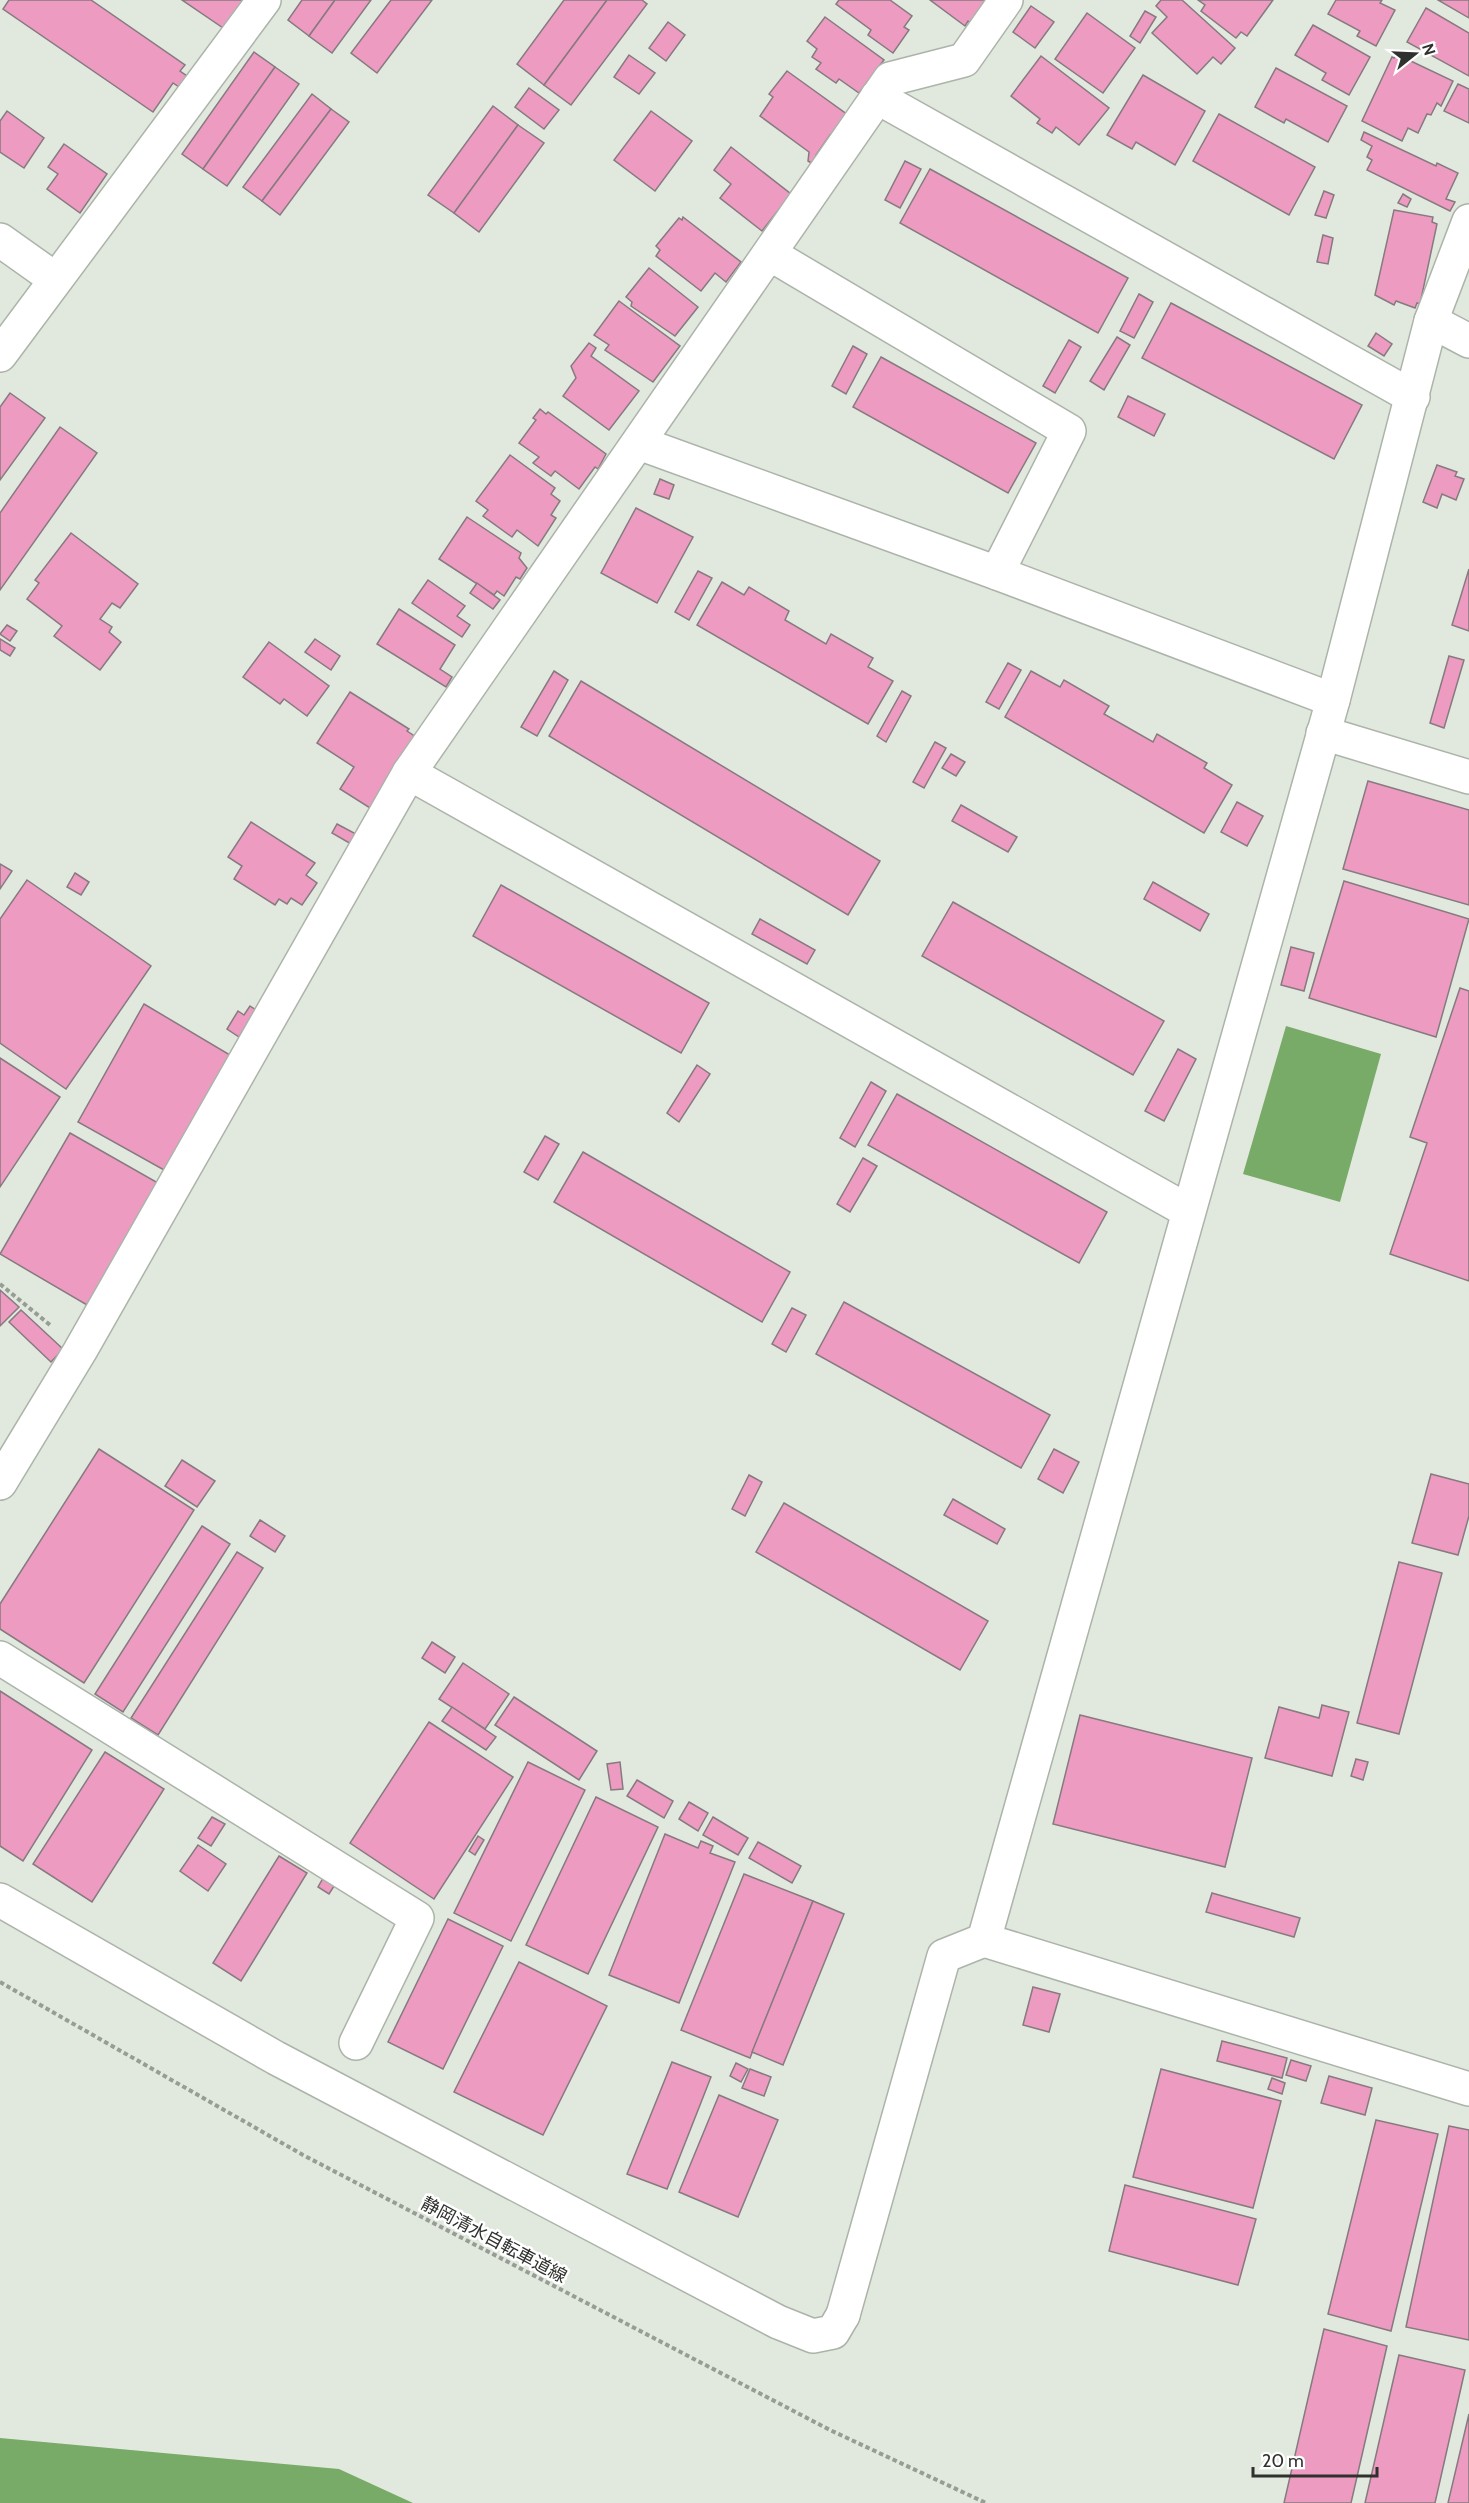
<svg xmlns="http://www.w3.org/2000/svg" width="1469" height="2503" viewBox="0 0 1469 2503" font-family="Cabin,'Noto Sans JP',sans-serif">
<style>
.water{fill:#78ab67}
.building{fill:#ee9bc2;stroke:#867a7f;stroke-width:1.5}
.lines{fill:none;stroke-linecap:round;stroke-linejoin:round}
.minor-casing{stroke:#acb4aa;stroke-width:36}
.tertiary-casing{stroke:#acb4aa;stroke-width:36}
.path{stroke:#979c94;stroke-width:4;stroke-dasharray:4.5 3;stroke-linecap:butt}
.minor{stroke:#fff;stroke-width:33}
.tertiary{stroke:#fff;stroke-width:33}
.labels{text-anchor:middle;stroke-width:5;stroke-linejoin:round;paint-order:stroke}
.street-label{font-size:18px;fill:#2e312d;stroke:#fff}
</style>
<rect width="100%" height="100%" fill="#e1e9de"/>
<g class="water">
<polygon points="1286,1026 1381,1054 1340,1202 1243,1174"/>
<polygon points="0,2438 339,2469 413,2503 0,2503"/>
</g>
<g class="building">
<polygon points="9,0 91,0 185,65 180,71 187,76 179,87 173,83 153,112 3,9"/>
<polygon points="182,0 250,0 229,32"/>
<polygon points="302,0 335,0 309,36 288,20"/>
<polygon points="335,0 371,0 332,53 309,36"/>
<polygon points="391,0 432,0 377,73 351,53"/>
<polygon points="564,0 607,0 544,85 517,64"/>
<polygon points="607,0 642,0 647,4 571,105 544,85"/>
<polygon points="839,0 890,0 912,16 904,27 909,30 893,53 868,35 871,30 836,4"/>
<polygon points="930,0 988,0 971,23 968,21 965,26"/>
<polygon points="1161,0 1182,0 1235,48 1221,64 1213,57 1197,74 1152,33 1167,17 1156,6"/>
<polygon points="1198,0 1273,0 1247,36 1241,32 1236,38 1201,11 1205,5"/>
<polygon points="1336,0 1382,0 1380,3 1395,10 1376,46 1357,36 1360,31 1328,14"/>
<polygon points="1438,0 1469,0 1469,18"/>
<polygon points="1031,6 1054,22 1035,48 1013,32"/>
<polygon points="1426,8 1469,33 1469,76 1407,42"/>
<polygon points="1145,11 1156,17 1140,43 1130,36"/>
<polygon points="1087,13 1135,48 1103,93 1055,59"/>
<polygon points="825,17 884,60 859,93 839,79 836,83 816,69 821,63 812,57 817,49 807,41"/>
<polygon points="668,22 685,35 666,61 649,48"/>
<polygon points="1313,25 1370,57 1349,95 1322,80 1326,73 1295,55"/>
<polygon points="254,52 275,67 203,169 182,154"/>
<polygon points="1396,54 1453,81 1441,106 1437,103 1431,115 1427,114 1418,133 1408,128 1402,141 1362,121 1392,57 1394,58"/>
<polygon points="629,55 655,73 639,94 614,77"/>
<polygon points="1041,56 1109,108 1079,145 1056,127 1052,133 1037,123 1040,119 1011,96"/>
<polygon points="275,67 299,84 227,186 203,169"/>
<polygon points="1276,68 1347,106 1328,142 1286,119 1284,123 1255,107"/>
<polygon points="787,71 848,115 833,136 830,135 816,155 819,157 813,164 808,161 809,152 760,116 773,97 769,94"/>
<polygon points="1143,75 1205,111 1175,165 1136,142 1132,149 1107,135"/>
<polygon points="1458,84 1469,89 1469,123 1444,111"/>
<polygon points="529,88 559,110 544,129 515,107"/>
<polygon points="312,94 331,109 262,201 243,187"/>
<polygon points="493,106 518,125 454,213 428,195"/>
<polygon points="331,109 349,122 280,215 262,201"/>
<polygon points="7,111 44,138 24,168 0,152 0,121"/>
<polygon points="651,111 692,141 655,191 614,160"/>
<polygon points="1219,114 1315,167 1289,215 1193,161"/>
<polygon points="518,125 544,143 479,232 454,213"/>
<polygon points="1364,132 1436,166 1437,163 1458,173 1446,199 1455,202 1450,211 1367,170 1372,160 1367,157 1372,146 1361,140"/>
<polygon points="64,144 107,174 80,213 47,189 58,174 48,167"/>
<polygon points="731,147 791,194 762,231 720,198 731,184 714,170"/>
<polygon points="905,161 921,169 900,208 885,200"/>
<polygon points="930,169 1128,278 1098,333 900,223"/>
<polygon points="1324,191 1334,195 1326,218 1315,215"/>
<polygon points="1403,194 1411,199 1407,207 1398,203"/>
<polygon points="1394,210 1433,217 1432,222 1437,224 1420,304 1417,303 1415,308 1396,301 1394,305 1375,295"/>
<polygon points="683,217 741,262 726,282 715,273 701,291 656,256 660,250 656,246 679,218 682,220"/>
<polygon points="1323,235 1333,238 1328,264 1317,262"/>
<polygon points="649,268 698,307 675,336 631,306 632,302 626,297"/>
<polygon points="1139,294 1153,302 1134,338 1120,331"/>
<polygon points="619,301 680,346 653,382 605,350 609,345 594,335"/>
<polygon points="1171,303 1362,405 1334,459 1142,358"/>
<polygon points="1376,333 1392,344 1384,356 1368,346"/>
<polygon points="1117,337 1130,345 1104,390 1090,381"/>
<polygon points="1069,340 1081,347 1055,393 1043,386"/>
<polygon points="589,343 596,348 591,356 639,391 609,430 563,396 576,378 571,366"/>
<polygon points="853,346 867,354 846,394 832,386"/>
<polygon points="881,357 1036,443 1008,493 853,407"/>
<polygon points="10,393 45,418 0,480 0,407"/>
<polygon points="1128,396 1165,414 1154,436 1118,417"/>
<polygon points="540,409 546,414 548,412 606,454 598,469 595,467 579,489 555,471 551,476 533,463 539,457 519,443 536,420 533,418"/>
<polygon points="60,427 97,453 0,590 0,513"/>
<polygon points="510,455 555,488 551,494 560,501 551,515 556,518 538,546 517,530 512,537 483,516 488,510 476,501"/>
<polygon points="1437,465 1457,472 1455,476 1464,479 1456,500 1442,494 1437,508 1423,502"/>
<polygon points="660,479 674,485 669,499 654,494"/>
<polygon points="636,508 693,537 657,603 601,573"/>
<polygon points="467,517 521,553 519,558 527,568 520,579 516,577 504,596 497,591 494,595 439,559"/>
<polygon points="71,533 138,584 120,608 112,603 100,619 112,627 109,632 121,642 100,670 54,636 62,626 27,599 39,583 35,580"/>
<polygon points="1469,569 1469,631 1452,625"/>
<polygon points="698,571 712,578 689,620 675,612"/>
<polygon points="428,580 465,606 457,616 470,625 462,637 412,603"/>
<polygon points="722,582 744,595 749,587 789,611 785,620 826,644 831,634 873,658 868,667 893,681 868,724 697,625"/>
<polygon points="477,583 500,600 493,609 470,593"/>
<polygon points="399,609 455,645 440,669 452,677 446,687 377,644"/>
<polygon points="7,625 17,631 10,641 0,634"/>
<polygon points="0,639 15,648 10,656 0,650"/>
<polygon points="315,639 340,656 331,670 305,652"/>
<polygon points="269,642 329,686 307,716 284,699 280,704 243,677"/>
<polygon points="1449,656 1464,660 1444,728 1430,723"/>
<polygon points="1008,663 1021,670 999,709 986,702"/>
<polygon points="554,671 568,680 537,736 521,727"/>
<polygon points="1031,671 1060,687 1064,680 1109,706 1104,714 1153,742 1157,734 1207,763 1204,768 1232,785 1204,833 1005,717"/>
<polygon points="581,681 880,861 848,915 549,736"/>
<polygon points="902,691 911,696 886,742 877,736"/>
<polygon points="350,692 409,729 407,731 416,737 370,808 340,789 354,767 317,743"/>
<polygon points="935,742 946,748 924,788 913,782"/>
<polygon points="951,754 965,762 956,776 942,768"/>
<polygon points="1368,781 1469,810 1469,905 1343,869"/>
<polygon points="1237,802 1263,816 1247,846 1221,832"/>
<polygon points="961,805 1017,837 1008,852 952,821"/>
<polygon points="251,822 315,863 306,875 317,883 302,905 291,898 287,904 279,899 275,905 234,879 242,866 228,857"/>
<polygon points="337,824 356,834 351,844 332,833"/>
<polygon points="0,864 12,871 0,889"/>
<polygon points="75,873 89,882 81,895 67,887"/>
<polygon points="27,880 151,966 66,1089 0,1043 0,919"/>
<polygon points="1344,881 1469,919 1436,1037 1309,998"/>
<polygon points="1153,882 1209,914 1200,931 1144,899"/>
<polygon points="501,885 709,1003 681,1053 473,936"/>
<polygon points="953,902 1164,1021 1133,1075 922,956"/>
<polygon points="760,919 815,950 807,964 752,934"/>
<polygon points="1291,947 1314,953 1304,991 1281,985"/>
<polygon points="1460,988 1469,991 1469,1281 1390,1254 1427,1143 1410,1137"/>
<polygon points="144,1004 230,1055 164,1170 78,1122"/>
<polygon points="250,1006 256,1010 239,1037 227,1029 238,1011 244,1015"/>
<polygon points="1178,1049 1196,1059 1164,1121 1145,1111"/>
<polygon points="0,1058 60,1097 0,1187"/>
<polygon points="697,1065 710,1074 679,1122 667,1113"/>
<polygon points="871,1082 886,1091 855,1147 840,1138"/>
<polygon points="897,1094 1107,1212 1079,1263 868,1145"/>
<polygon points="70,1133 158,1183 87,1305 0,1254"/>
<polygon points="545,1136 559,1144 538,1180 524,1172"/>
<polygon points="583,1152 790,1272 762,1322 554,1202"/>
<polygon points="863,1158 877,1166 850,1212 837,1204"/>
<polygon points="0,1290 19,1307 0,1326"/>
<polygon points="844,1302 1050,1415 1021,1468 816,1354"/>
<polygon points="792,1308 806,1315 786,1352 772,1344"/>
<polygon points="21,1310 63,1349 51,1362 9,1322"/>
<polygon points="99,1449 194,1510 84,1683 0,1629 0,1604"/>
<polygon points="1054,1449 1079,1462 1063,1493 1038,1479"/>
<polygon points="182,1460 215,1481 197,1507 165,1486"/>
<polygon points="1431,1474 1469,1484 1469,1516 1458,1555 1412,1543"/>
<polygon points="749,1475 762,1482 745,1516 732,1509"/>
<polygon points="953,1499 1005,1529 997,1544 944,1515"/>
<polygon points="784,1503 988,1621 960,1670 756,1552"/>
<polygon points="260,1520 285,1536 275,1552 250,1536"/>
<polygon points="202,1526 230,1544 123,1712 95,1694"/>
<polygon points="237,1552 263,1568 158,1735 131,1718"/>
<polygon points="1399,1562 1442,1573 1399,1734 1357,1723"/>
<polygon points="432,1642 455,1657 445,1673 422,1658"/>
<polygon points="463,1663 509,1694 485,1729 439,1699"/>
<polygon points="0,1691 92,1750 23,1861 0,1846"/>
<polygon points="514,1697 597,1751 579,1780 495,1725"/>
<polygon points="1322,1705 1349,1712 1332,1776 1265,1758 1279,1707 1319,1718"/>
<polygon points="452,1707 496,1737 486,1750 442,1721"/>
<polygon points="1080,1715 1252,1758 1225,1867 1053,1824"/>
<polygon points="429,1722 513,1777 434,1899 350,1843"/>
<polygon points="105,1752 164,1789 92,1902 33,1864"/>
<polygon points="1356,1759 1368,1762 1363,1780 1351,1776"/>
<polygon points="528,1762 585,1790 511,1941 454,1913"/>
<polygon points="620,1762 623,1789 611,1790 607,1764"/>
<polygon points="637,1780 673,1801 664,1818 627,1796"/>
<polygon points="596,1797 658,1827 588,1974 526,1945"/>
<polygon points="689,1802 708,1813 698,1831 679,1819"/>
<polygon points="212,1817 225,1824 211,1846 198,1838"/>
<polygon points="713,1817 748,1838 738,1855 703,1835"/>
<polygon points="665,1834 698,1848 701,1841 713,1846 710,1853 735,1862 679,2003 609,1975"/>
<polygon points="478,1836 484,1840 475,1855 469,1851"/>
<polygon points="758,1842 801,1866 792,1883 749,1858"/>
<polygon points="198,1845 226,1864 208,1891 180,1871"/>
<polygon points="279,1856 307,1873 241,1981 213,1963"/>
<polygon points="326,1873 338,1880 329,1894 318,1887"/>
<polygon points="744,1874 813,1901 750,2058 681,2030"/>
<polygon points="1212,1893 1300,1918 1294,1937 1206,1912"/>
<polygon points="813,1901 844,1914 783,2065 752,2052"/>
<polygon points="448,1919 503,1946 443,2069 388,2042"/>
<polygon points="519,1962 607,2006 543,2135 454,2092"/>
<polygon points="1033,1987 1060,1994 1049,2032 1023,2025"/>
<polygon points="1222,2041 1287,2058 1282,2078 1217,2061"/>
<polygon points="1291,2060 1311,2066 1306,2081 1286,2075"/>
<polygon points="672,2062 711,2077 667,2189 627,2174"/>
<polygon points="736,2063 748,2069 741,2082 730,2076"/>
<polygon points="750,2069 771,2077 764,2096 742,2088"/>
<polygon points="1161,2069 1281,2101 1253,2208 1133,2177"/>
<polygon points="1329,2076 1372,2088 1365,2115 1321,2103"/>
<polygon points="1272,2078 1285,2083 1282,2094 1268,2089"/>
<polygon points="719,2095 778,2120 738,2217 679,2192"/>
<polygon points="1376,2120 1438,2134 1391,2331 1328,2314"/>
<polygon points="1449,2126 1469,2130 1469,2340 1406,2327"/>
<polygon points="1125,2185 1256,2219 1238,2285 1109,2251"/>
<polygon points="1324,2329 1387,2346 1351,2503 1284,2503"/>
<polygon points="1399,2355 1465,2370 1435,2503 1365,2503"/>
<polygon points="1469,2414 1469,2503 1448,2503"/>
</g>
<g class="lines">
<g class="minor-casing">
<g id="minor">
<polyline points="877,97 1413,397"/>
<polyline points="1469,221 1431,321 1333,700 984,1940 1469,2089"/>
<polyline points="0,240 55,279"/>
<polyline points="770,254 1069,431 997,573"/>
<polyline points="1431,321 1469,341"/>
<polyline points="0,355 264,0"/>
<polyline points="639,443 997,573 1333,700"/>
<polyline points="1323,733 1469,777"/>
<polyline points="409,773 1188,1211"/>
<polyline points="0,1483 80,1351 409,773 890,79 964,60 1006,0"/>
<polyline points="0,1658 417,1918 356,2043"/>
<polyline points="843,2315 944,1956 984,1940"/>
</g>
</g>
<g class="tertiary-casing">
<polyline id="tertiary" points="0,1900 276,2058 778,2322 813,2336 833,2332 843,2315"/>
</g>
<g class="path">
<polyline points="0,1284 50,1325"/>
<polyline points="0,1982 303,2155 830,2430 986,2503"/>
</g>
<use href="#minor" class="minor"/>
<use href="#tertiary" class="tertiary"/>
</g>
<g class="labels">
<g class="street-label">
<text transform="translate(494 2240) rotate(28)" y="6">静岡清水自転車道線</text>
</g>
</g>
<g transform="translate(1415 54) rotate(72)" stroke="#ffffff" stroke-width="4.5" paint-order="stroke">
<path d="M0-4.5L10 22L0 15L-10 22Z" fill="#2e312d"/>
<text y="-9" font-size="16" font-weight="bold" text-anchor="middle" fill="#2e312d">N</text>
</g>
<path d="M1253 2467v9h124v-9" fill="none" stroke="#2e312d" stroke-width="3"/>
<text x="1262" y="2467" font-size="18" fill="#2e312d" stroke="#ffffff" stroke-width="4.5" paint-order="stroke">20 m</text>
</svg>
